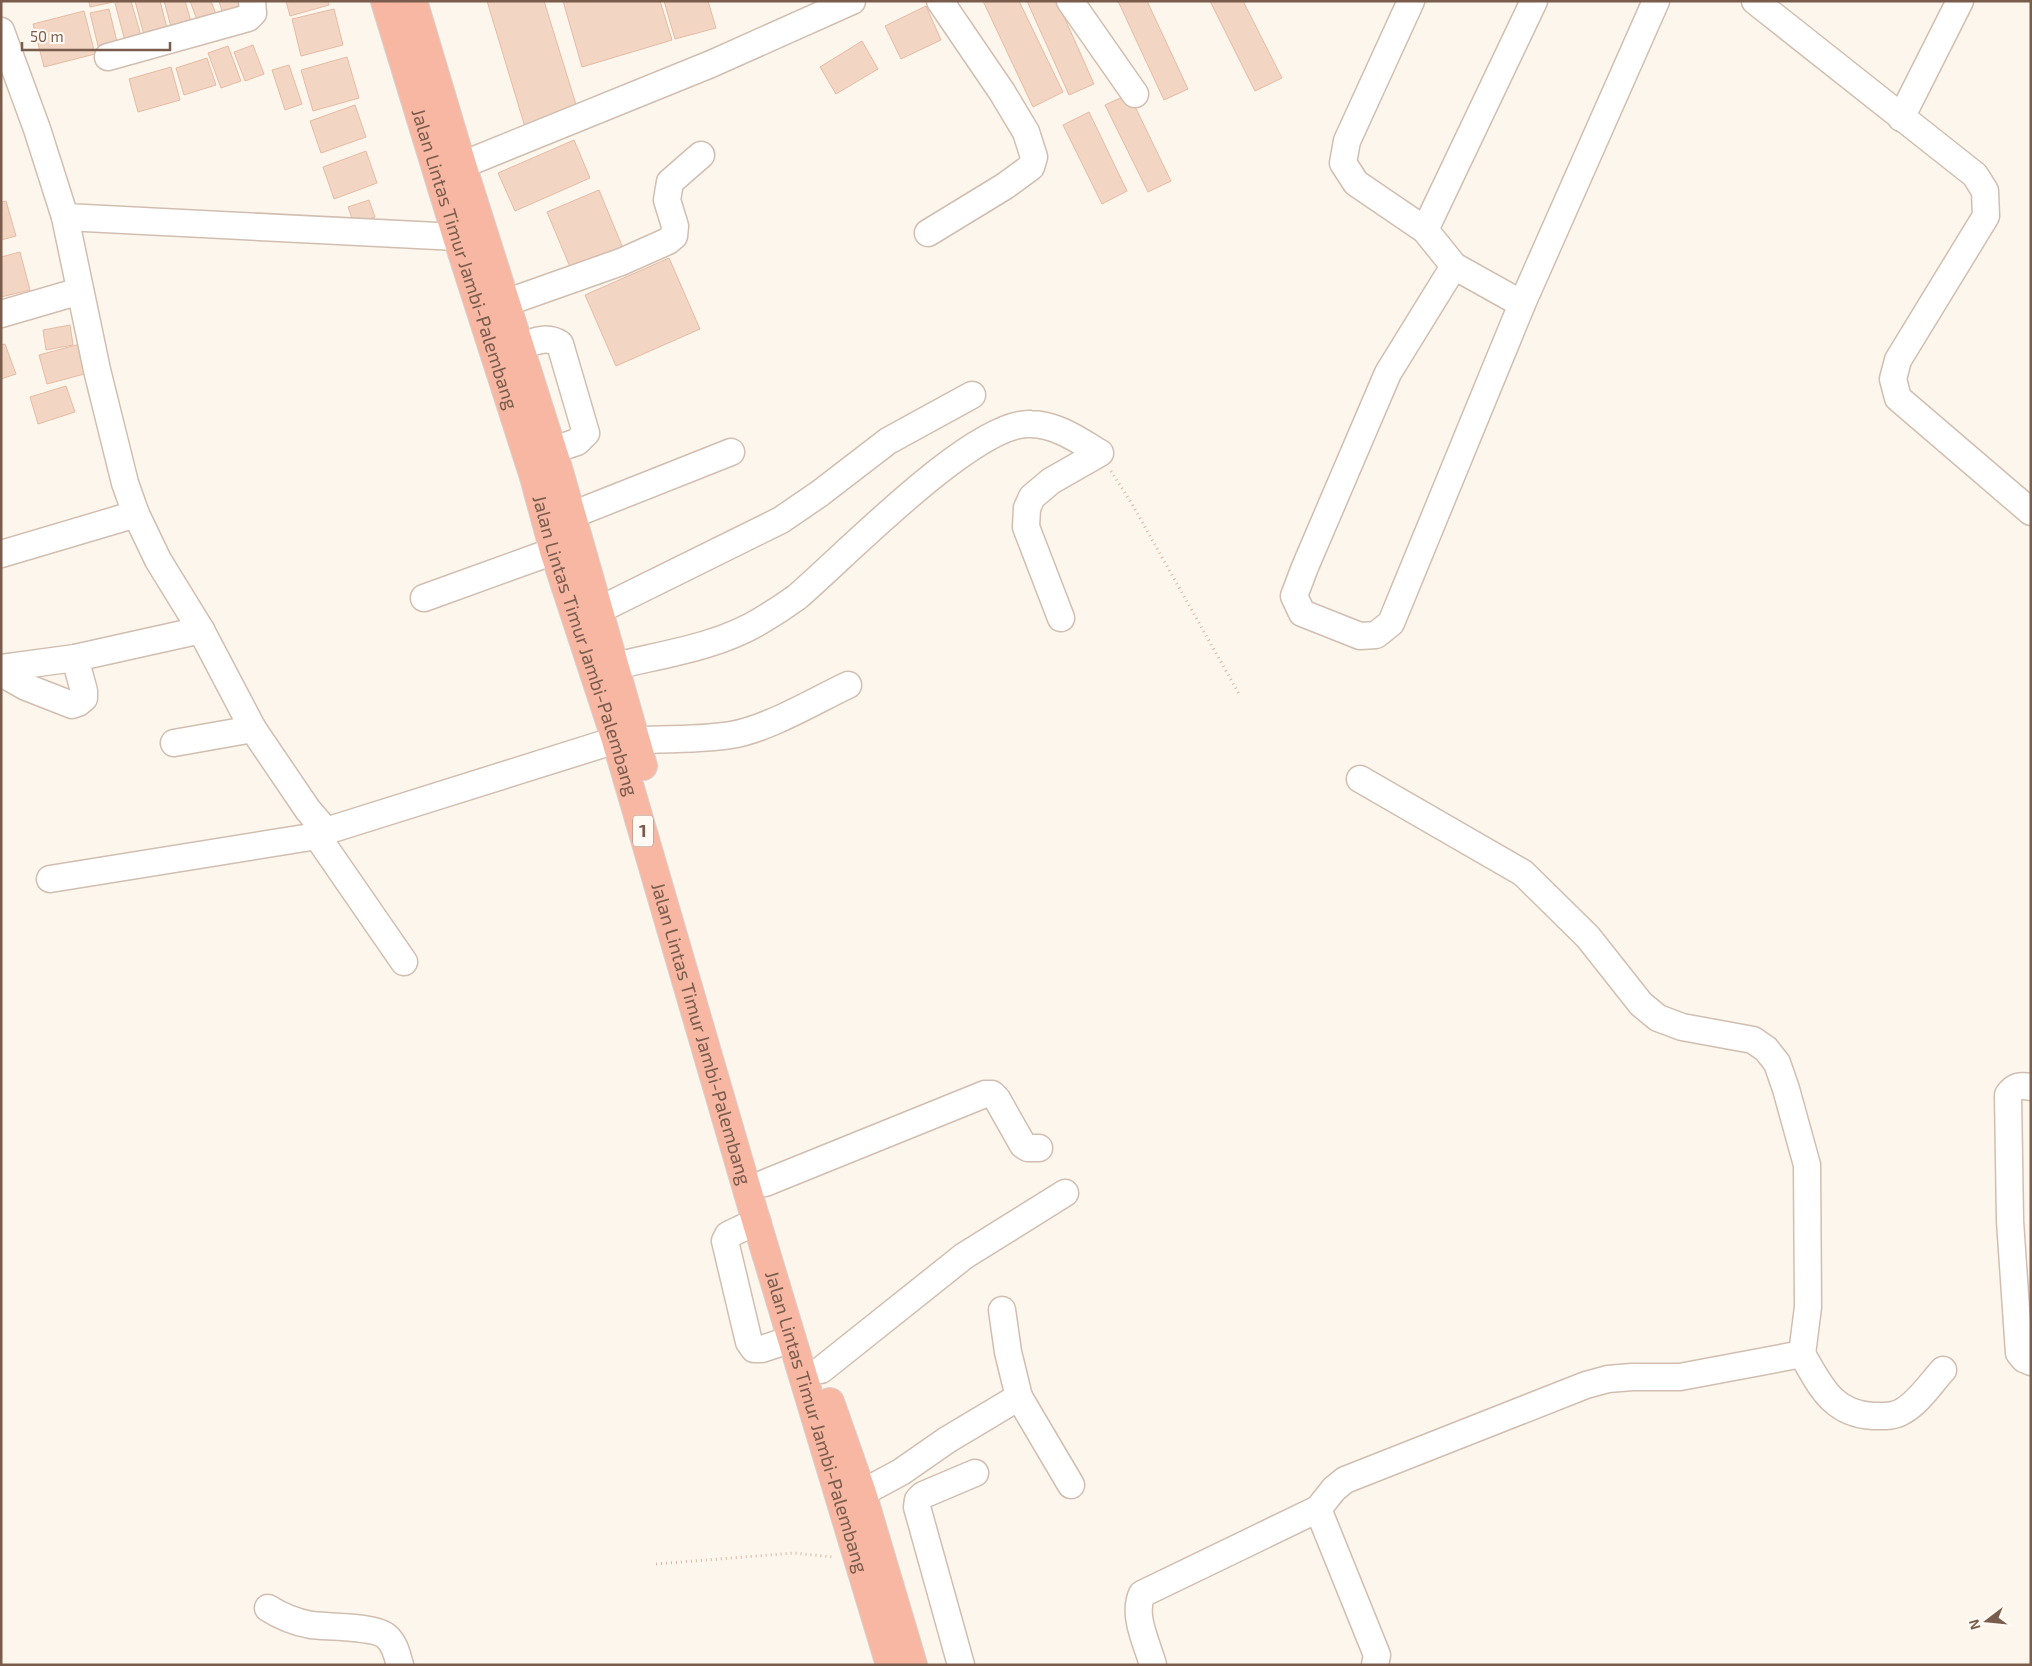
<svg xmlns="http://www.w3.org/2000/svg" width="2032" height="1666" viewBox="0 0 2032 1666" font-family="'Exo 2',sans-serif">
<style>
.building{fill:#f3d5c3;stroke:#e6bba3}
.lines{fill:none;stroke-linecap:round;stroke-linejoin:round}
.minor-casing{stroke:#d1beb0;stroke-width:29}
.highway-casing{stroke:#dad1cd;stroke-width:30}
.path{stroke:#d9b8a5;stroke-width:3;stroke-dasharray:1 4;stroke-linecap:butt}
.minor{stroke:#fff;stroke-width:26}
.highway{stroke:#f7b7a3;stroke-width:28}
.labels{text-anchor:middle;stroke-width:5;stroke-linejoin:round;paint-order:stroke}
.shield{fill:#fffaf3;stroke:#a28b7f;stroke-width:1}
.shield-label{font-size:18px;font-weight:bold;fill:#7a5c4d}
.street-label{font-size:19px;fill:#7a5c4d;stroke:#fffaf3}
</style>
<rect width="100%" height="100%" fill="#fdf6ec"/>
<g class="building">
<polygon points="89,1 118,1 90,7"/>
<polygon points="122,1 131,1 141,36 125,41 115,3"/>
<polygon points="135,1 160,1 167,28 144,35"/>
<polygon points="164,1 185,1 193,28 173,34"/>
<polygon points="190,1 211,1 219,22 200,28"/>
<polygon points="219,1 245,1 247,8 223,15"/>
<polygon points="286,1 328,1 329,5 290,16"/>
<polygon points="487,1 544,1 578,111 525,127"/>
<polygon points="563,1 660,1 672,40 582,67"/>
<polygon points="664,1 708,1 716,28 675,39"/>
<polygon points="983,1 1019,1 1063,92 1033,107"/>
<polygon points="1027,1 1057,1 1094,84 1069,95"/>
<polygon points="1118,1 1147,1 1188,89 1164,100"/>
<polygon points="1210,1 1243,1 1282,78 1255,91"/>
<polygon points="926,6 941,40 901,59 885,26"/>
<polygon points="109,9 118,46 99,50 90,13"/>
<polygon points="334,9 343,45 301,56 292,19"/>
<polygon points="84,11 95,54 44,67 33,24"/>
<polygon points="862,41 878,69 836,94 820,67"/>
<polygon points="253,45 264,74 245,81 234,52"/>
<polygon points="228,46 241,81 221,88 208,53"/>
<polygon points="347,57 359,98 313,111 301,70"/>
<polygon points="207,58 216,85 184,95 176,68"/>
<polygon points="289,65 302,104 285,110 272,70"/>
<polygon points="171,67 180,100 138,112 129,79"/>
<polygon points="1129,94 1171,181 1148,192 1105,105"/>
<polygon points="355,105 366,137 321,153 310,121"/>
<polygon points="1089,112 1127,191 1102,204 1063,125"/>
<polygon points="574,140 590,178 515,211 498,173"/>
<polygon points="366,151 377,183 334,199 323,167"/>
<polygon points="599,190 625,253 573,274 547,212"/>
<polygon points="369,200 375,217 354,224 348,207"/>
<polygon points="6,201 16,236 1,240 1,202"/>
<polygon points="20,252 30,290 1,297 1,257"/>
<polygon points="669,258 700,329 616,366 585,295"/>
<polygon points="70,325 73,345 46,350 43,330"/>
<polygon points="5,344 16,374 1,379 1,345"/>
<polygon points="80,344 88,373 47,384 39,355"/>
<polygon points="66,386 75,412 38,424 30,397"/>
</g>
<g class="lines">
<g class="minor-casing">
<g id="minor">
<polyline points="1070,1 1135,94"/>
<polyline points="1411,1 1347,141 1343,163 1356,183 1425,230 1454,266 1522,304"/>
<polyline points="1755,1 1975,175 1985,191 1986,216 1898,360 1893,379 1898,398 2031,512"/>
<polyline points="1,31 37,129 65,217 457,237"/>
<polyline points="108,57 248,18 253,13 252,1"/>
<polyline points="1901,118 1960,1"/>
<polyline points="462,165 711,64 852,1"/>
<polyline points="65,217 97,370 125,483 136,514 158,560 201,630 253,729 308,810 326,831"/>
<polyline points="1425,230 1534,1"/>
<polyline points="928,233 1005,186 1031,167 1034,157 1026,132 1002,92 940,1"/>
<polyline points="1454,266 1388,373 1305,567 1294,596 1302,613 1360,636 1376,635 1391,623 1522,304 1656,1"/>
<polyline points="505,303 621,262 668,241 674,236 675,226 667,200 670,182 701,155"/>
<polyline points="1,314 80,291"/>
<path d="M519,346C534,342 546,335 560,344L586,433L577,442L553,450"/>
<polyline points="572,515 731,452"/>
<polyline points="1,554 136,514"/>
<polyline points="424,598 554,551"/>
<polyline points="599,610 781,520 819,494 888,441 972,395"/>
<path d="M615,666C664,654 718,647 762,620C774,613 786,605 797,597C843,558 975,420 1031,424C1058,425 1078,440 1100,453L1051,481L1032,497L1027,508L1026,527L1061,618"/>
<polyline points="1,668 75,658 201,630"/>
<polyline points="1,673 26,687 72,705 78,703 84,698 84,691 75,658"/>
<path d="M636,740C667,739 700,740 731,735C768,729 814,701 848,685"/>
<polyline points="174,743 253,729"/>
<polyline points="1360,779 1523,873 1588,937 1641,1004 1658,1018 1682,1027 1753,1040 1766,1049 1777,1063 1786,1089 1807,1165 1808,1307 1802,1354 1680,1377 1632,1377 1608,1379 1586,1385 1345,1480 1334,1489 1318,1509 1377,1655 1375,1665"/>
<polyline points="317,836 404,962"/>
<polyline points="50,879 317,836 326,831 616,740"/>
<path d="M2031,1087C2020,1085 2014,1086 2008,1095L2010,1221L2019,1353L2024,1359L2031,1362"/>
<polyline points="765,1183 985,1094 992,1094 997,1099 1023,1145 1028,1148 1039,1148"/>
<polyline points="757,1221 728,1235 725,1241 749,1342 754,1349 762,1349 792,1339"/>
<polyline points="1002,1310 1008,1352 1019,1397"/>
<path d="M1802,1354C1820,1385 1832,1414 1873,1416C1883,1416 1894,1417 1903,1411C1919,1402 1931,1383 1943,1370"/>
<polyline points="821,1370 964,1256 1065,1193"/>
<polyline points="862,1493 901,1472 947,1440 1019,1397 1071,1485"/>
<path d="M268,1608C282,1617 295,1622 311,1625C328,1627 376,1626 387,1637C395,1644 397,1655 400,1665"/>
<polyline points="961,1665 917,1507 918,1500 923,1495 975,1473"/>
<path d="M1153,1665C1147,1643 1132,1615 1142,1594L1318,1509"/>
</g>
</g>
<g class="highway-casing">
<g id="highway">
<path id="s1" d="M385,1L457,237L534,477L554,551L616,740L753,1210L890,1665"/>
<polyline points="413,1 462,165 558,468 643,766"/>
<polyline points="830,1402 862,1493 913,1665"/>
</g>
</g>
<g class="path">
<polyline points="1111,471 1132,504 1239,694"/>
<polyline points="656,1564 794,1553 833,1557"/>
</g>
<use href="#minor" class="minor"/>
<use href="#highway" class="highway"/>
</g>
<g class="labels">
<rect class="shield" x="633" y="815.5" width="20" height="31" rx="4"/>
<g class="shield-label">
<text x="643" y="837">1</text>
</g>
<g class="street-label">
<text dy="7" stroke="none"><textPath href="#s1" startOffset="270">Jalan Lintas Timur Jambi-Palembang</textPath></text>
<text dy="7" stroke="none"><textPath href="#s1" startOffset="675">Jalan Lintas Timur Jambi-Palembang</textPath></text>
<text dy="7" stroke="none"><textPath href="#s1" startOffset="1080">Jalan Lintas Timur Jambi-Palembang</textPath></text>
<text dy="7" stroke="none"><textPath href="#s1" startOffset="1485">Jalan Lintas Timur Jambi-Palembang</textPath></text>
</g>
</g>
<rect width="2032" height="1666" fill="none" stroke="#7a5c4d" stroke-width="5"/>
<g transform="translate(1987 1621) rotate(254)" stroke="#fffaf3" stroke-width="4" paint-order="stroke">
<path d="M0-4L9 19L0 12L-9 19Z" fill="#7a5c4d"/>
<text y="-8" font-size="14" font-weight="bold" text-anchor="middle" fill="#7a5c4d">N</text>
</g>
<path d="M22 42v8h148v-8" fill="none" stroke="#7a5c4d" stroke-width="2.5"/>
<text x="30" y="42" font-size="15" fill="#7a5c4d" stroke="#fffaf3" stroke-width="4" paint-order="stroke">50 m</text>
</svg>
